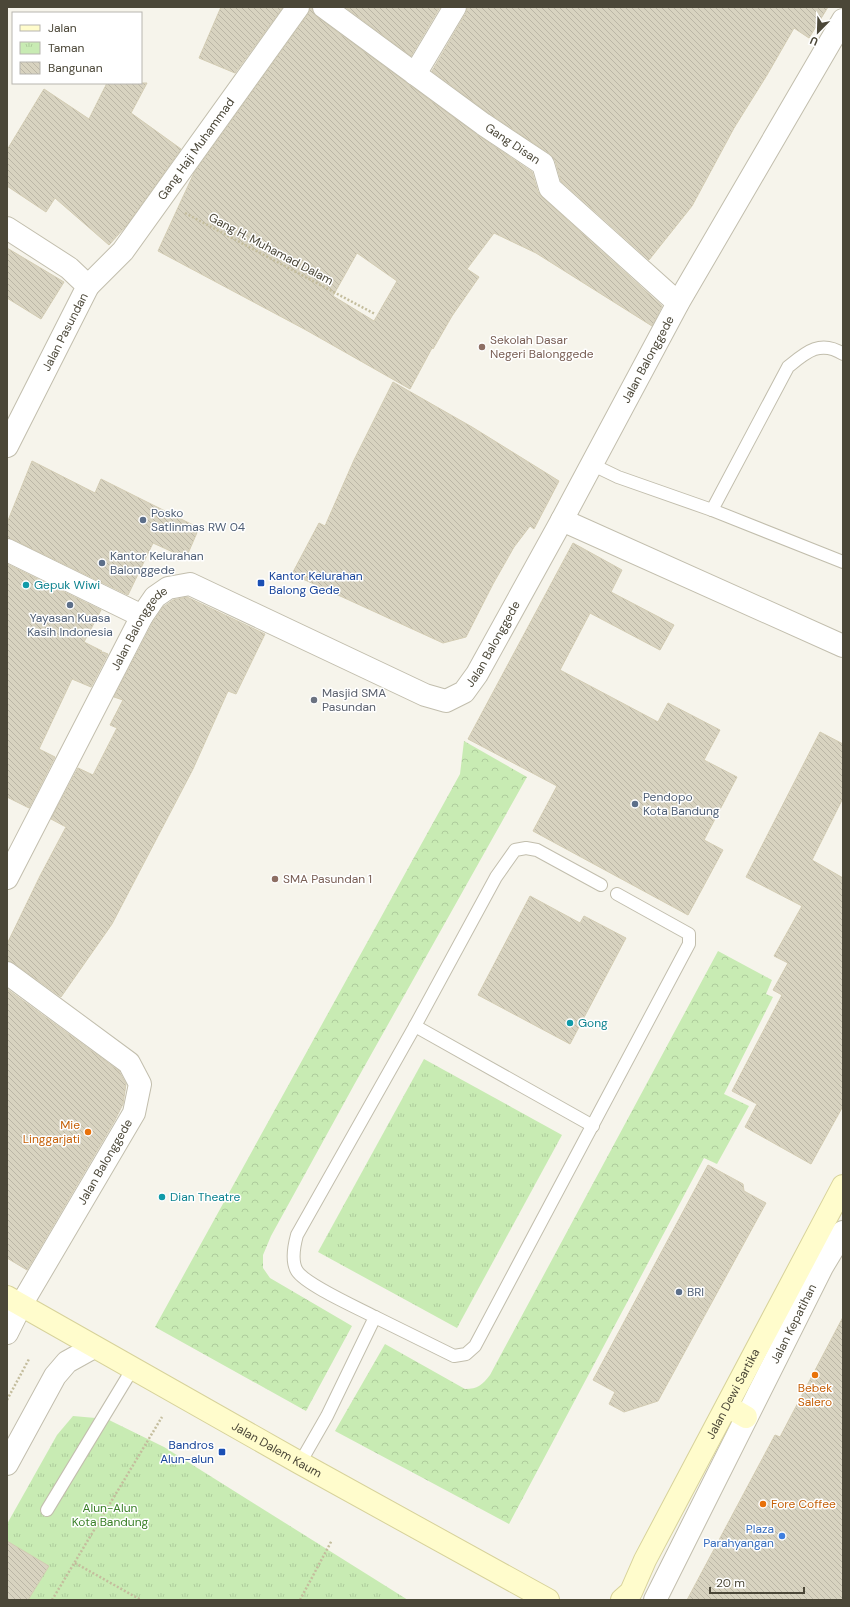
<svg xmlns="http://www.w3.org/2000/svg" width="850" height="1607" viewBox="0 0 850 1607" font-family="'DM Sans',sans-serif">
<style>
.forest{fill:url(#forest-crowns)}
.park{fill:url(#park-tufts)}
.building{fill:url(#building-back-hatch);stroke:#d3ccb3;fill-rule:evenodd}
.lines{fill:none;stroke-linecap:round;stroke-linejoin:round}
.service-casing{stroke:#c2bead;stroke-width:14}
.minor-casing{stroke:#c2bead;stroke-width:24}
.tertiary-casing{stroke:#c2bead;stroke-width:24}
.secondary-casing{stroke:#d7d29a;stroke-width:24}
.path{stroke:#c4bd9d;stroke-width:2.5;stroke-dasharray:2 2;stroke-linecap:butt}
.service{stroke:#fff;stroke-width:12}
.minor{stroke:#fff;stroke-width:22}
.tertiary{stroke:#fff;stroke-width:22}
.secondary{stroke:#fffccc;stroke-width:22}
.education-dot{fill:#8d6e63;stroke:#fff;stroke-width:1.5}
.service-dot{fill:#5c6f8a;stroke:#fff;stroke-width:1.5}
.transit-dot{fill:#1a4fb4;stroke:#fff;stroke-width:1.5}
.culture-dot{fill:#0f9aa8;stroke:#fff;stroke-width:1.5}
.worship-dot{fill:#6b7280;stroke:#fff;stroke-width:1.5}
.food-dot{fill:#e8710a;stroke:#fff;stroke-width:1.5}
.shop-dot{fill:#3f7fe0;stroke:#fff;stroke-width:1.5}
.labels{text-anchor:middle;stroke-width:3;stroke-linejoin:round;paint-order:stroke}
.street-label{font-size:12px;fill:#4b4738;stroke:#fff}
.education-label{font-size:12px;fill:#785e54;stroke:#fff;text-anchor:start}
.service-label{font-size:12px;fill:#4e5e75;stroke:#fff;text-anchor:start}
.transit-label{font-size:12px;fill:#164399;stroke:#fff;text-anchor:start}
.culture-label{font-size:12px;fill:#0d838f;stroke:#fff;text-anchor:start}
.worship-label{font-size:12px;fill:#5b616d;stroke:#fff;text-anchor:start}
.food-label{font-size:12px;fill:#c56008;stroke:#fff;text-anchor:end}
.park-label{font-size:12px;fill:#3a8028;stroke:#fff}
.shop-label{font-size:12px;fill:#366cbe;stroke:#fff;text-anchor:end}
</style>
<defs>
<pattern id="forest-crowns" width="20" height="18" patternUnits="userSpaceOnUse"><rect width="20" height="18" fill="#c8ebb3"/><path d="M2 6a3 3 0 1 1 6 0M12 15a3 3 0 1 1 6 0" fill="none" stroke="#adcb9b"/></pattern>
<pattern id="park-tufts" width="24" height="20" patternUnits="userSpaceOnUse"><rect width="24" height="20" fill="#c8ebb3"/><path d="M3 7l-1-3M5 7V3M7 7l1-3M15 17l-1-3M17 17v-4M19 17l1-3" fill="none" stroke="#adcb9b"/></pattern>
<pattern id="building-back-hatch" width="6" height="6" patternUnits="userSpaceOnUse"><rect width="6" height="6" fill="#d8d3c0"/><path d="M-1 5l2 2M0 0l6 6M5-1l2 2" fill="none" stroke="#bbb6a6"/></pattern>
</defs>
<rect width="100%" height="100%" fill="#f6f4eb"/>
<g class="forest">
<polygon points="464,741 527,777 354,1085 271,1236 263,1255 263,1268 270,1278 352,1326 306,1411 155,1327 460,774"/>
<path d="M718,951L772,980L766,994L773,997L724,1094L749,1106L717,1164L704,1158L509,1524L335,1431L385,1344L465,1389C478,1389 482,1385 490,1375Z"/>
</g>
<g class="park">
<polygon points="424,1059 562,1135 457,1328 318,1252"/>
<polygon points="73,1416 107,1419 164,1447 408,1600 7,1600 7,1524 57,1435"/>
</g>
<g class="building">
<polygon points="221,7 283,7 235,73 199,58"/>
<path d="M310,7H312L313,12L317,17L476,134L532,172L538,192L542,197L662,306L652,326L536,253L494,233L467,269L479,277L452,316L433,349L432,348L410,389L306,330L158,251L194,173L308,14ZM357,253L397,281L374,321L333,296Z"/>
<polygon points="345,7 440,7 411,56"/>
<polygon points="467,7 828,7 809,38 794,28 767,75 734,128 692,206 649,260 561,181 555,160 550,154 490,114 432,71 466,13"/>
<polygon points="107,83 147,83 131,113 181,149 126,226 109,245 55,198 46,212 7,186 7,150 44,89 89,119"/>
<polygon points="7,248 64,282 41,319 7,298"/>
<polygon points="393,382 472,427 559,481 534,529 530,526 514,547 493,584 466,637 443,643 292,574 319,523 325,526 354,460"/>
<polygon points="32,461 95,493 101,479 199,528 186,558 153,543 128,595 12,539 7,538 7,523"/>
<polygon points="573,543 622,570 611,592 674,625 660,650 590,613 560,670 658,722 668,703 720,730 704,760 737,777 704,840 723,850 688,915 533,831 557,786 468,739"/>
<polygon points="7,564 101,610 84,642 102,651 101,654 103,652 108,654 91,687 72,679 39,749 55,757 29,808 7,797"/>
<polygon points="187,597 265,634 236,694 228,691 193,769 112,924 61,997 14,963 7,961 7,944 40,876 66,827 51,819 78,768 93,775 117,728 110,725 123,700 114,697 153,622 163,607 173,600"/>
<polygon points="820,732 843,744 843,798 812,860 843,878 843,1106 811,1164 745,1127 757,1104 732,1091 782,995 773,990 788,963 774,956 802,906 746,877"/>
<polygon points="530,896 580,923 584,916 626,938 570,1044 478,995"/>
<polygon points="7,989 119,1071 126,1084 123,1104 115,1120 27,1270 7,1258"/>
<polygon points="708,1165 743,1184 744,1191 766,1203 658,1401 624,1412 609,1404 615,1392 593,1380"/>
<polygon points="843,1317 843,1600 687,1600 775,1435 780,1437"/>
<polygon points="7,1541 49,1566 28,1600 7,1600"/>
</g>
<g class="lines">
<g class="service-casing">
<g id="service">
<polyline points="591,464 618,477 712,510 843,562"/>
<path d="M712,510L788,367C805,353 820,339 843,354"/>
<polyline points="415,1026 593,1126"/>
<polyline points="375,1317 454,1356 466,1354 475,1346 689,944 689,934 617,894"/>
<path d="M300,1463L327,1416L375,1317C358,1308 306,1285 297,1271C291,1261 294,1246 297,1235L415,1026L496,877L515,850L526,848L537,850L601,885"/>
<polyline points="47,1510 133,1368"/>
</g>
</g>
<g class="minor-casing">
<g id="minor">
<path id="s1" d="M324,7L483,124L543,164L550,188L678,303"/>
<polyline points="415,74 455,7"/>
<polyline points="7,228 69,268 88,286 7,446"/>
<path id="s2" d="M88,286L123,251L298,7"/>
<polyline points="562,520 843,646"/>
<polyline points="7,550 142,616"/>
</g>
</g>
<g class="tertiary-casing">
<g id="tertiary">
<path id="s3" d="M7,878L142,616L155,597L168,588L190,584L425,695L446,701L464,692L477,674L562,520L678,303L843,20"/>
<polyline points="7,973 129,1063 140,1084 134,1113 21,1305 7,1333"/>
<polyline points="7,1464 55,1376 67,1362 94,1347"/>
<path id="s4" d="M655,1600L822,1267L843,1232"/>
</g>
</g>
<g class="secondary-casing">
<g id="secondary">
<path id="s5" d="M7,1297L300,1463L548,1600"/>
<polyline points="727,1406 746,1417"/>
<path id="s6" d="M622,1600L631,1592L645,1560L843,1186"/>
</g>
</g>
<g class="path">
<polyline points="185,213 375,314"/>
<polyline points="7,1400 29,1359"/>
<polyline points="75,1563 141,1600"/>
<polyline points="52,1600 162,1417"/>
<polyline points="300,1600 332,1540"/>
</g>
<use href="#service" class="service"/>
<use href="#minor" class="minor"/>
<use href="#tertiary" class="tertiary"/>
<use href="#secondary" class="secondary"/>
</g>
<g class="education-dot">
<circle cx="482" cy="347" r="4"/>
<circle cx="275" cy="879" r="4"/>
</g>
<g class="service-dot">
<circle cx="143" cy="520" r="4"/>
<circle cx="102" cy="563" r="4"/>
<circle cx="70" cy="605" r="4"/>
<circle cx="635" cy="804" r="4"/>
<circle cx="679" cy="1292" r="4"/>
</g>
<g class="transit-dot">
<rect x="257" y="579" width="8" height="8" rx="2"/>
<rect x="218" y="1448" width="8" height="8" rx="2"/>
</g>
<g class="culture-dot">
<circle cx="26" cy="585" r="4"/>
<circle cx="570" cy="1023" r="4"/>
<circle cx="162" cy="1197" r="4"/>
</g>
<circle class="worship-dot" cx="314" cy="700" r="4"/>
<g class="food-dot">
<circle cx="88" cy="1132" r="4"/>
<circle cx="815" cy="1375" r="4"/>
<circle cx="763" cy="1504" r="4"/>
</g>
<circle class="shop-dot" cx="782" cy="1536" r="4"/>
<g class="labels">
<g class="street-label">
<text dy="4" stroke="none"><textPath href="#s1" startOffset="233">Gang Disan</textPath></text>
<text dy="4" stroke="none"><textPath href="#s2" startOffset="175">Gang Haji Muhammad</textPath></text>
<text transform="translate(271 249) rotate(28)" y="4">Gang H. Muhamad Dalam</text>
<text transform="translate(65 332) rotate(-63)" y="4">Jalan Pasundan</text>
<text dy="4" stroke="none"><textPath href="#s3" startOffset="1038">Jalan Balonggede</textPath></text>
<text dy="4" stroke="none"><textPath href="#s3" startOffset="283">Jalan Balonggede</textPath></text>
<text dy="4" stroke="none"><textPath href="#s3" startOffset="714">Jalan Balonggede</textPath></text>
<text transform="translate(105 1162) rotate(-60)" y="4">Jalan Balonggede</text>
<text dy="4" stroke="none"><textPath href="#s4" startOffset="309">Jalan Kepatihan</textPath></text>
<text dy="4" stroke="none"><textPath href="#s6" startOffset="235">Jalan Dewi Sartika</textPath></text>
<text dy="4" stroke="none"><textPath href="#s5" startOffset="310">Jalan Dalem Kaum</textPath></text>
</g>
<g class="education-label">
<text x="490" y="344">Sekolah Dasar<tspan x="490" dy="14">Negeri Balonggede</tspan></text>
<text x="283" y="883">SMA Pasundan 1</text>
</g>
<g class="service-label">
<text x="151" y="517">Posko<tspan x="151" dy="14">Satlinmas RW 04</tspan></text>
<text x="110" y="560">Kantor Kelurahan<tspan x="110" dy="14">Balonggede</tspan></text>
<text x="70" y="622" text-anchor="middle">Yayasan Kuasa<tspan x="70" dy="14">Kasih Indonesia</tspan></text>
<text x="643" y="801">Pendopo<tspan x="643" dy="14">Kota Bandung</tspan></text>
<text x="687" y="1296">BRI</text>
</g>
<g class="transit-label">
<text x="269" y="580">Kantor Kelurahan<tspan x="269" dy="14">Balong Gede</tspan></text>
<text x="214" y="1449" text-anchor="end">Bandros<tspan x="214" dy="14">Alun-alun</tspan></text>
</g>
<g class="culture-label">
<text x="34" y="589">Gepuk Wiwi</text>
<text x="578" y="1027">Gong</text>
<text x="170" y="1201">Dian Theatre</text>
</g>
<g class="worship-label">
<text x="322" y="697">Masjid SMA<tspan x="322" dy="14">Pasundan</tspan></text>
</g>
<g class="food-label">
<text x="80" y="1129">Mie<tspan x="80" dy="14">Linggarjati</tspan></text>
<text x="815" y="1392" text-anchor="middle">Bebek<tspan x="815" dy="14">Salero</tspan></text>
<text x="771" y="1508" text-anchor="start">Fore Coffee</text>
</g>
<g class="park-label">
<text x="110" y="1512">Alun-Alun<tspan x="110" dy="14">Kota Bandung</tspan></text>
</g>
<g class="shop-label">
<text x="774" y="1533">Plaza<tspan x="774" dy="14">Parahyangan</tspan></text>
</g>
</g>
<rect width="850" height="1607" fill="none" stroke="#4b4738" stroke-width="16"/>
<rect x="12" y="12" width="130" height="72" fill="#ffffff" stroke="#b7b5af"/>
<rect x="20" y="25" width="20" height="6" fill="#fffccc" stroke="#b7b5af"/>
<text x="48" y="32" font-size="12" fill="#4b4738">Jalan</text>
<rect x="20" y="42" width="20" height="12" fill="url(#park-tufts)" stroke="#b7b5af"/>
<text x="48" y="52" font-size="12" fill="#4b4738">Taman</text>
<rect x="20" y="62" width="20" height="12" fill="url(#building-back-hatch)" stroke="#b7b5af"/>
<text x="48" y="72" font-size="12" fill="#4b4738">Bangunan</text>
<g transform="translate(818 32) rotate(203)" stroke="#ffffff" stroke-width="3" paint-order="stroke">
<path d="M0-3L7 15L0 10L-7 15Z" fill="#4b4738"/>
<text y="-6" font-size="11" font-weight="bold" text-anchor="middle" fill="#4b4738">U</text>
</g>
<path d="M710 1587v6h94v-6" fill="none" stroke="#4b4738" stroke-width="2"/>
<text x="716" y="1587" font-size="12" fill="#4b4738" stroke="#ffffff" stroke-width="3" paint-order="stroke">20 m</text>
</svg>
